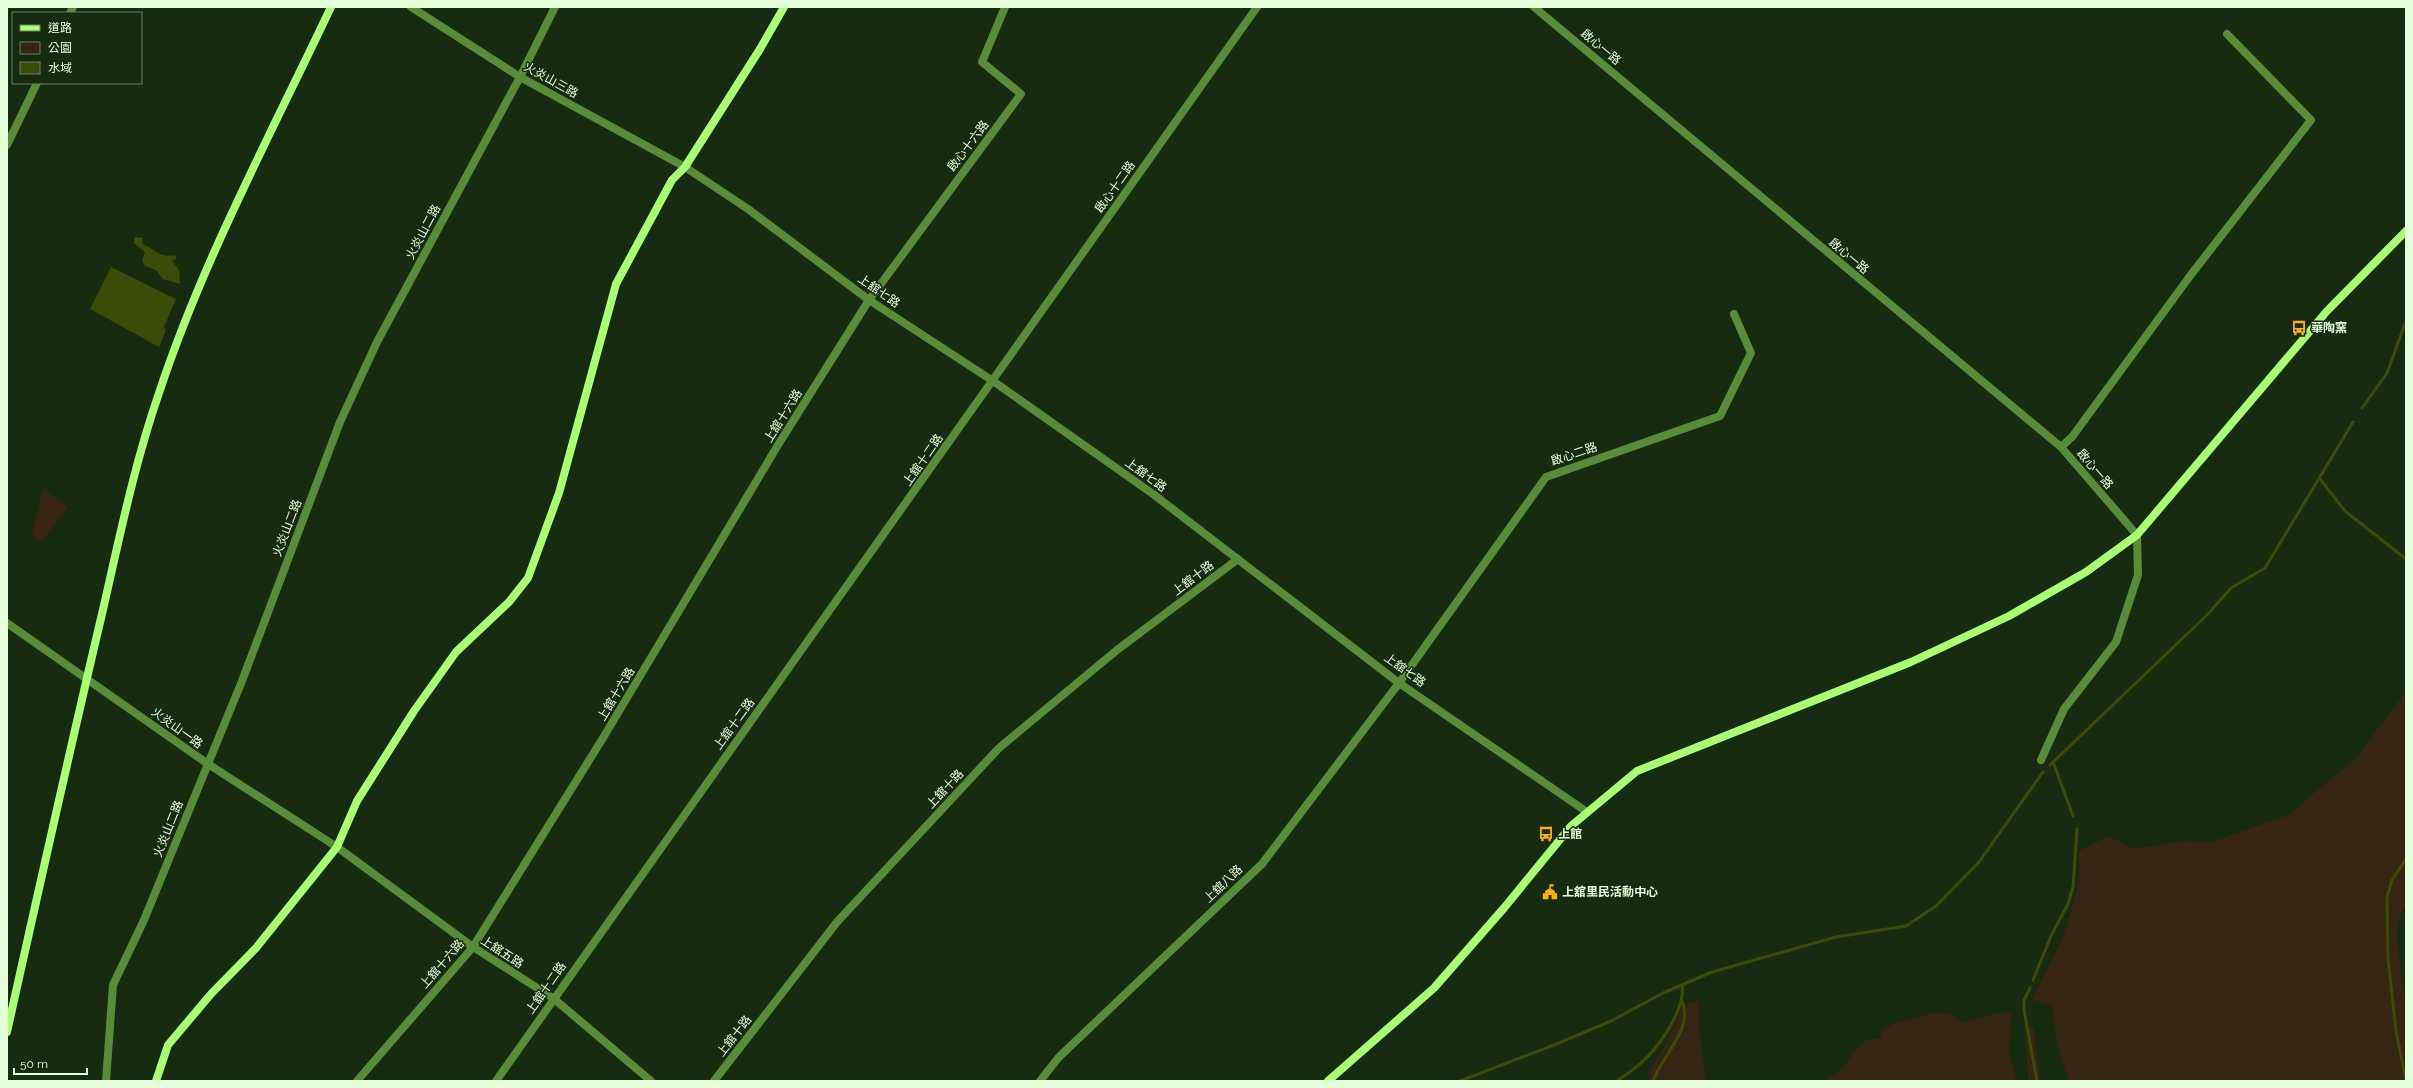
<svg xmlns="http://www.w3.org/2000/svg" width="2413" height="1088" viewBox="0 0 2413 1088" font-family="Raleway,'Noto Sans TC',sans-serif">
<style>
.green{fill:#352512}
.water{fill:#3d4b08}
.lines{fill:none;stroke-linecap:round;stroke-linejoin:round}
.stream{stroke:#3d4b08;stroke-width:3}
.street{stroke:#588c38;stroke-width:8}
.secondary{stroke:#a8ff71;stroke-width:8}
.labels{text-anchor:middle;stroke-width:3;stroke-linejoin:round;paint-order:stroke}
.street-label{font-size:12px;fill:#e5ffda;stroke:#162b0f}
.poi-label{font-size:12px;font-weight:bold;fill:#e5ffda;stroke:#162b0f;text-anchor:start}
</style>
<rect width="100%" height="100%" fill="#162b0f"/>
<g class="green">
<polygon points="43,488 68,507 42,542 32,535"/>
<path d="M2406,691V905C2388,926 2405,985 2406,1011C2407,1034 2406,1058 2406,1081H2069L2057,1044L2052,1006L2032,1000L2065,933L2079,881V851L2109,836L2134,849L2181,841L2211,842L2288,815L2356,758Z"/>
<polygon points="1699,1001 1699,1028 1706,1081 1650,1081 1648,1073 1668,1040 1683,1005"/>
<polygon points="1935,1012 1952,1014 1963,1023 1996,1013 2011,1012 2009,1054 2015,1075 2015,1081 1822,1081 1840,1071 1855,1051 1868,1039 1881,1039 1880,1031 1893,1024"/>
<polygon points="2025,1025 2034,1028 2040,1081 2028,1081"/>
</g>
<g class="water">
<path d="M135,237L143,238L142,244C154,248 160,259 175,255L177,258L172,261L179,270L180,284L163,279L156,270L145,266L142,261L145,252L134,243Z"/>
<polygon points="111,267 176,299 164,327 166,330 159,347 90,309"/>
</g>
<g class="lines">
<g class="stream">
<polyline points="2362,408 2387,373 2406,321"/>
<polyline points="2320,479 2345,511 2406,559"/>
<polyline points="2053,762 2073,816"/>
<polyline points="2050,765 2207,615 2231,588 2265,568 2353,422"/>
<polyline points="2033,980 2051,936 2068,904 2073,887 2077,829"/>
<polyline points="2030,988 2024,1000 2024,1010 2037,1081"/>
<polyline points="1460,1081 1554,1045 1611,1021 1663,993 1712,972 1836,937 1906,926 1936,906 1979,862 2043,772"/>
<path d="M1617,1081C1625,1075 1634,1070 1642,1062C1659,1047 1686,1009 1682,985"/>
<path d="M1653,1081C1661,1057 1694,1029 1682,1001"/>
<polyline points="2406,1081 2396,1031 2388,959 2387,897 2392,880 2406,859"/>
</g>
<g class="street">
<polyline points="411,7 520,77 685,167 748,209 869,300 993,381 1153,494 1399,683 1587,812"/>
<polyline points="1534,7 2061,447 2137,535 2138,575 2116,642 2064,709 2041,760"/>
<polyline points="70,13 73,7"/>
<polyline points="7,145 37,83"/>
<polyline points="2061,447 2072,437 2190,276 2311,120 2227,34"/>
<polyline points="7,623 208,764 337,847 473,947 553,998 651,1081"/>
<polyline points="106,1081 113,985 144,920 242,681 340,422 377,342 520,77 555,7"/>
<polyline points="357,1081 473,947 603,738 778,445 869,300 1021,94 982,62 1005,7"/>
<polyline points="496,1081 1257,7"/>
<polyline points="714,1081 837,922 999,748 1117,650 1238,559"/>
<polyline points="1040,1081 1059,1057 1262,864 1399,683 1546,477 1720,416 1751,353 1734,314"/>
</g>
<g class="secondary">
<path d="M7,1032C38,893 69,753 102,614C119,540 134,465 159,393C203,260 271,134 331,7"/>
<polyline points="156,1081 168,1045 211,994 256,948 337,847 357,801 414,711 456,652 509,602 528,578 559,493 616,284 672,180 685,167 760,49 784,7"/>
<polyline points="1328,1081 1434,988 1504,908 1571,826 1637,771 1911,662 2009,616 2086,572 2137,535 2327,311 2406,231"/>
</g>
</g>
<defs>
<g id="bus-bare" transform="scale(1.2)"><path d="M-5-6H5V4H4V6H2V4H-2V6H-4V4H-5ZM-3.5-4V0h7V-4ZM-3.5 1.2v1.5H-2V1.2ZM2 1.2v1.5H3.5V1.2Z" fill="#ffb006" stroke="#162b0f" stroke-width="2.5" paint-order="stroke"/></g>
<g id="civic-bare" transform="scale(1.2)"><path d="M-.6-6.5H3V-4.5H.6V-3L4-1V1h2V6H-6V1h2V-1L-.6-3ZM-1.2 2.5V6h2.4V2.5Z" fill="#ffb006" stroke="#162b0f" stroke-width="2.5" paint-order="stroke"/></g>
</defs>
<g fill-rule="evenodd">
<use href="#bus-bare" x="2299" y="328"/>
<use href="#bus-bare" x="1546" y="834"/>
<use href="#civic-bare" x="1550" y="892"/>
</g>
<g class="labels">
<g class="street-label">
<text transform="translate(1601 47) rotate(40)" y="4">啟心一路</text>
<text transform="translate(551 80) rotate(29)" y="4">火炎山三路</text>
<text transform="translate(968 146) rotate(-53)" y="4">啟心十六路</text>
<text transform="translate(1115 187) rotate(-55)" y="4">啟心十二路</text>
<text transform="translate(423 232) rotate(-62)" y="4">火炎山二路</text>
<text transform="translate(1849 256) rotate(40)" y="4">啟心一路</text>
<text transform="translate(879 291) rotate(35)" y="4">上舘七路</text>
<text transform="translate(783 416) rotate(-58)" y="4">上舘十六路</text>
<text transform="translate(1574 454) rotate(-19)" y="4">啟心二路</text>
<text transform="translate(923 460) rotate(-55)" y="4">上舘十二路</text>
<text transform="translate(2095 469) rotate(49)" y="4">啟心一路</text>
<text transform="translate(1146 475) rotate(36)" y="4">上舘七路</text>
<text transform="translate(287 528) rotate(-69)" y="4">火炎山二路</text>
<text transform="translate(1193 578) rotate(-37)" y="4">上舘十路</text>
<text transform="translate(1405 670) rotate(36)" y="4">上舘七路</text>
<text transform="translate(616 694) rotate(-59)" y="4">上舘十六路</text>
<text transform="translate(734 724) rotate(-54)" y="4">上舘十二路</text>
<text transform="translate(177 728) rotate(36)" y="4">火炎山一路</text>
<text transform="translate(945 789) rotate(-47)" y="4">上舘十路</text>
<text transform="translate(168 829) rotate(-68)" y="4">火炎山二路</text>
<text transform="translate(1223 884) rotate(-44)" y="4">上舘八路</text>
<text transform="translate(502 952) rotate(33)" y="4">上舘五路</text>
<text transform="translate(442 964) rotate(-49)" y="4">上舘十六路</text>
<text transform="translate(546 988) rotate(-55)" y="4">上舘十二路</text>
<text transform="translate(734 1036) rotate(-52)" y="4">上舘十路</text>
</g>
<g class="poi-label">
<text x="2311" y="332">華陶窯</text>
<text x="1558" y="838">上館</text>
<text x="1562" y="896">上舘里民活動中心</text>
</g>
</g>
<rect width="2413" height="1088" fill="none" stroke="#e5ffda" stroke-width="16"/>
<rect x="12" y="12" width="130" height="72" fill="#162b0f" stroke="#698060"/>
<rect x="20" y="25" width="20" height="6" fill="#a8ff71" stroke="#698060"/>
<text x="48" y="32" font-size="12" fill="#e5ffda">道路</text>
<rect x="20" y="42" width="20" height="12" fill="#352512" stroke="#698060"/>
<text x="48" y="52" font-size="12" fill="#e5ffda">公園</text>
<rect x="20" y="62" width="20" height="12" fill="#3d4b08" stroke="#698060"/>
<text x="48" y="72" font-size="12" fill="#e5ffda">水域</text>
<path d="M14 1068v6h73v-6" fill="none" stroke="#e5ffda" stroke-width="2"/>
<text x="20" y="1068" font-size="12" fill="#e5ffda" stroke="#162b0f" stroke-width="3" paint-order="stroke">50 m</text>
</svg>
